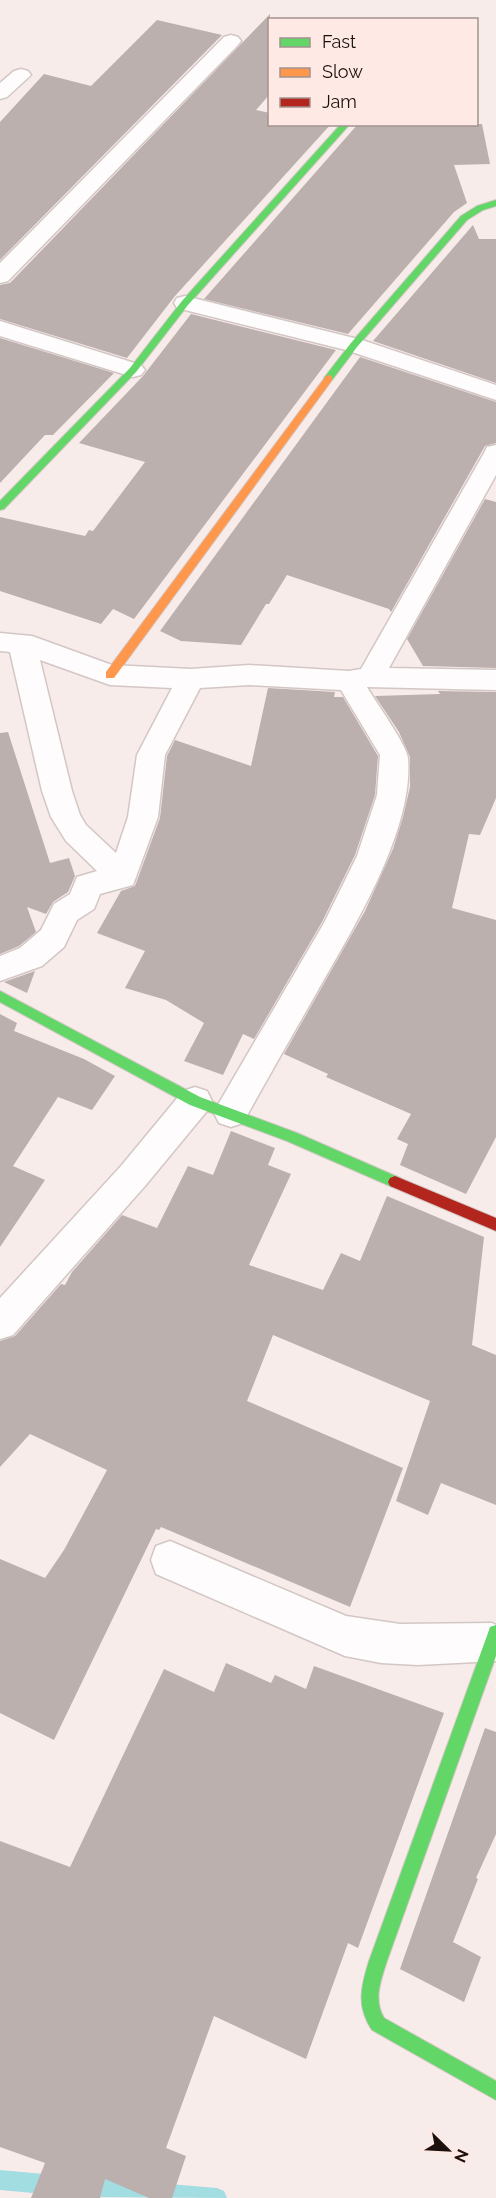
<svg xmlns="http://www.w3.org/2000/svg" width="496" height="2198" viewBox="0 0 496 2198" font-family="Raleway,sans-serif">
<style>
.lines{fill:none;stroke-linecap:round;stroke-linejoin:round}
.stream{fill:#a2dde2;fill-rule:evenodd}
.building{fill:#bbb0ae}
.street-casing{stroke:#d3c7c5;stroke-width:3}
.fast-casing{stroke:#d3c7c5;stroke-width:2}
.slow-casing{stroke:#d3c7c5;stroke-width:2}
.jam-casing{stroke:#d3c7c5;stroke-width:2}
.street{fill:#fefcfc;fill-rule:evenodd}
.fast{fill:#63d668;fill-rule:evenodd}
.slow{fill:#ff974d;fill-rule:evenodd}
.jam{fill:#b3261e;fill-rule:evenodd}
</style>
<rect width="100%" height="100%" fill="#f8ecea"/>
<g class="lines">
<g class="stream">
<polygon points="0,2170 55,2175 62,2178 65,2185 62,2192 55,2195 0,2190"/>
<polygon points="86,2177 217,2188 224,2191 227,2198 86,2197 79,2194 76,2187 79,2180"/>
</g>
</g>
<g class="building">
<polygon points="270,14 270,94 256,110 270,113 270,124 331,124 175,296 127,358 0,319 0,285 10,283"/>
<polygon points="157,20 222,35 0,260 0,122 44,74 91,86"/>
<polygon points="358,124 482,124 490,164 454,165 467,203 454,212 348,334 204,299"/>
<polygon points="473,225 479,239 496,239 496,383 373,341"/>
<polygon points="191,314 336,350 134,619 113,609 101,624 0,591 0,517 85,536 89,530 93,531 145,462 79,443 143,376"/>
<polygon points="0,338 114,373 53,435 45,435 0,483"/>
<polygon points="360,357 496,402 496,443 485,446 391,612 389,609 287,575 269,604 266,604 241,645 181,641 160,631"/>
<polygon points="485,499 496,502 496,668 423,666 407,639"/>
<polygon points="268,688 335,692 334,697 343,697 378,756 375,795 355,855 322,922 254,1039 243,1034 223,1075 184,1061 204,1023 166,1000 125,988 145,951 97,933 121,891 135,886 160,818 167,756 175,740 251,766"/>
<polygon points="438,691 496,692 496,798 480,835 469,834 452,908 496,920 496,1137 466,1194 400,1165 408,1144 397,1139 411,1114 326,1077 328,1074 284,1054 365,911 393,849 403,817 410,787 410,757 399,732 375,696 440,694"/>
<polygon points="8,732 50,863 69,858 75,876 68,892 53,902 46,914 27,907 36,932 19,946 0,954 0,733"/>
<polygon points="35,971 27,993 4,982"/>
<polygon points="0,1014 17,1023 14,1031 84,1059 115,1076 92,1110 58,1097 13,1166 45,1180 0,1247"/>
<polygon points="231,1131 275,1148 268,1165 291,1174 249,1265 323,1290 341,1253 360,1261 387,1196 484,1237 472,1345 496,1355 496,1505 441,1483 428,1515 396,1501 430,1401 273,1335 247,1401 403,1468 350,1607 161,1527 159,1530 156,1529 54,1740 0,1713 0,1559 45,1578 64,1550 107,1470 30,1434 0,1467 0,1341 15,1336 61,1284 65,1285 72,1272 122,1215 157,1228 188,1166 213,1175"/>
<polygon points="226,1663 271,1683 275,1675 306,1689 314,1666 444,1713 358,1948 348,1943 306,2059 214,2016 166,2148 186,2156 172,2198 149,2198 105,2179 100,2198 31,2198 45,2163 0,2147 0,1841 70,1867 164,1669 214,1692"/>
<polygon points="485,1728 496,1732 496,1834 476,1878 478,1879 453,1942 481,1957 464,2002 400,1969"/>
</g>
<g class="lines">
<g class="street-casing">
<g id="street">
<polygon points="231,35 238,37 241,41 238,45 8,281 0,283 0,263 224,37"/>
<polygon points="21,69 28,71 31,75 7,97 0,99 0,83 14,71"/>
<polygon points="185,296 362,340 496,385 496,400 346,350 177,308 174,303 177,298"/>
<polygon points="0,321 141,365 145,370 141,375 133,377 0,336"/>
<path d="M496,445V475L389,668L496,670V690L367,687C375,701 407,745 408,758C414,831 352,930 317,992C292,1036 267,1079 243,1123L231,1127L219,1123L214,1113L219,1103L324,923L357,856L377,795L380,755L341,690L249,685L200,688L165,755L158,817L133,885L100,894L94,909L77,920L64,947L42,966L0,981V956L20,948L41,930L54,904L70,894L77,877L97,871L66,841L51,817L42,791L10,652L0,651V633L32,636L112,665L191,669L249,665L349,671L361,669L484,453L487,447ZM40,660L110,685L172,688L137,755L128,817L116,853L86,825L80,815L72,791Z"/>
<polygon points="195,1087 207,1091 212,1101 207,1111 145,1186 13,1335 0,1339 0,1298 121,1166 183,1091"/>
<polygon points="170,1541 346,1616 400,1624 492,1623 496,1625 496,1661 418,1665 381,1663 345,1656 156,1574 151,1560 156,1546"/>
</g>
</g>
<g class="fast-casing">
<g id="fast">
<polygon points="341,124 350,124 188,305 136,372 4,509 0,510 0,501 130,368 182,301"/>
<polygon points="496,200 496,206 483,210 467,220 357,347 332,380 326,380 324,378 351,343 461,216 477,206"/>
<polygon points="0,991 200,1097 297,1133 400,1178 402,1182 400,1186 395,1188 390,1186 287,1141 190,1105 0,1002"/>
<path d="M496,1625V1656L387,1961C381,1980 373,1999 384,2018L496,2081V2100L372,2030C356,2006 361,1987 369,1961L488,1633L490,1627Z"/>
</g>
</g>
<g class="slow-casing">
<polygon id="slow" points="329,375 332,376 332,380 114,678 106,678 106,672 326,376"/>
</g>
<g class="jam-casing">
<polygon id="jam" points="395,1176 496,1218 496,1231 390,1186 388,1182 390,1178"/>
</g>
<use href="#street" class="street"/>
<use href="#fast" class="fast"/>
<use href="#slow" class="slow"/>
<use href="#jam" class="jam"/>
</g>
<rect x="268" y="18" width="210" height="108" fill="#fee9e4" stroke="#a3928e" stroke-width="1.5"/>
<rect x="280" y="38" width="30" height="9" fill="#63d668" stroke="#a3928e" stroke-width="1.5"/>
<text x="322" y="48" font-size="18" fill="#1b100d">Fast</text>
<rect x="280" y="68" width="30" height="9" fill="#ff974d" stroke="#a3928e" stroke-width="1.5"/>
<text x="322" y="78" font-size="18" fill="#1b100d">Slow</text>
<rect x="280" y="98" width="30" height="9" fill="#b3261e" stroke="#a3928e" stroke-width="1.5"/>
<text x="322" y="108" font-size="18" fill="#1b100d">Jam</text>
<g transform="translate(448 2150) rotate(114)" stroke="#fee9e4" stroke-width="4.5" paint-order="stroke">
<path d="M0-4.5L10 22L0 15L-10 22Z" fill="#1b100d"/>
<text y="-9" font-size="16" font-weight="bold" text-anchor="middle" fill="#1b100d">N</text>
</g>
</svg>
